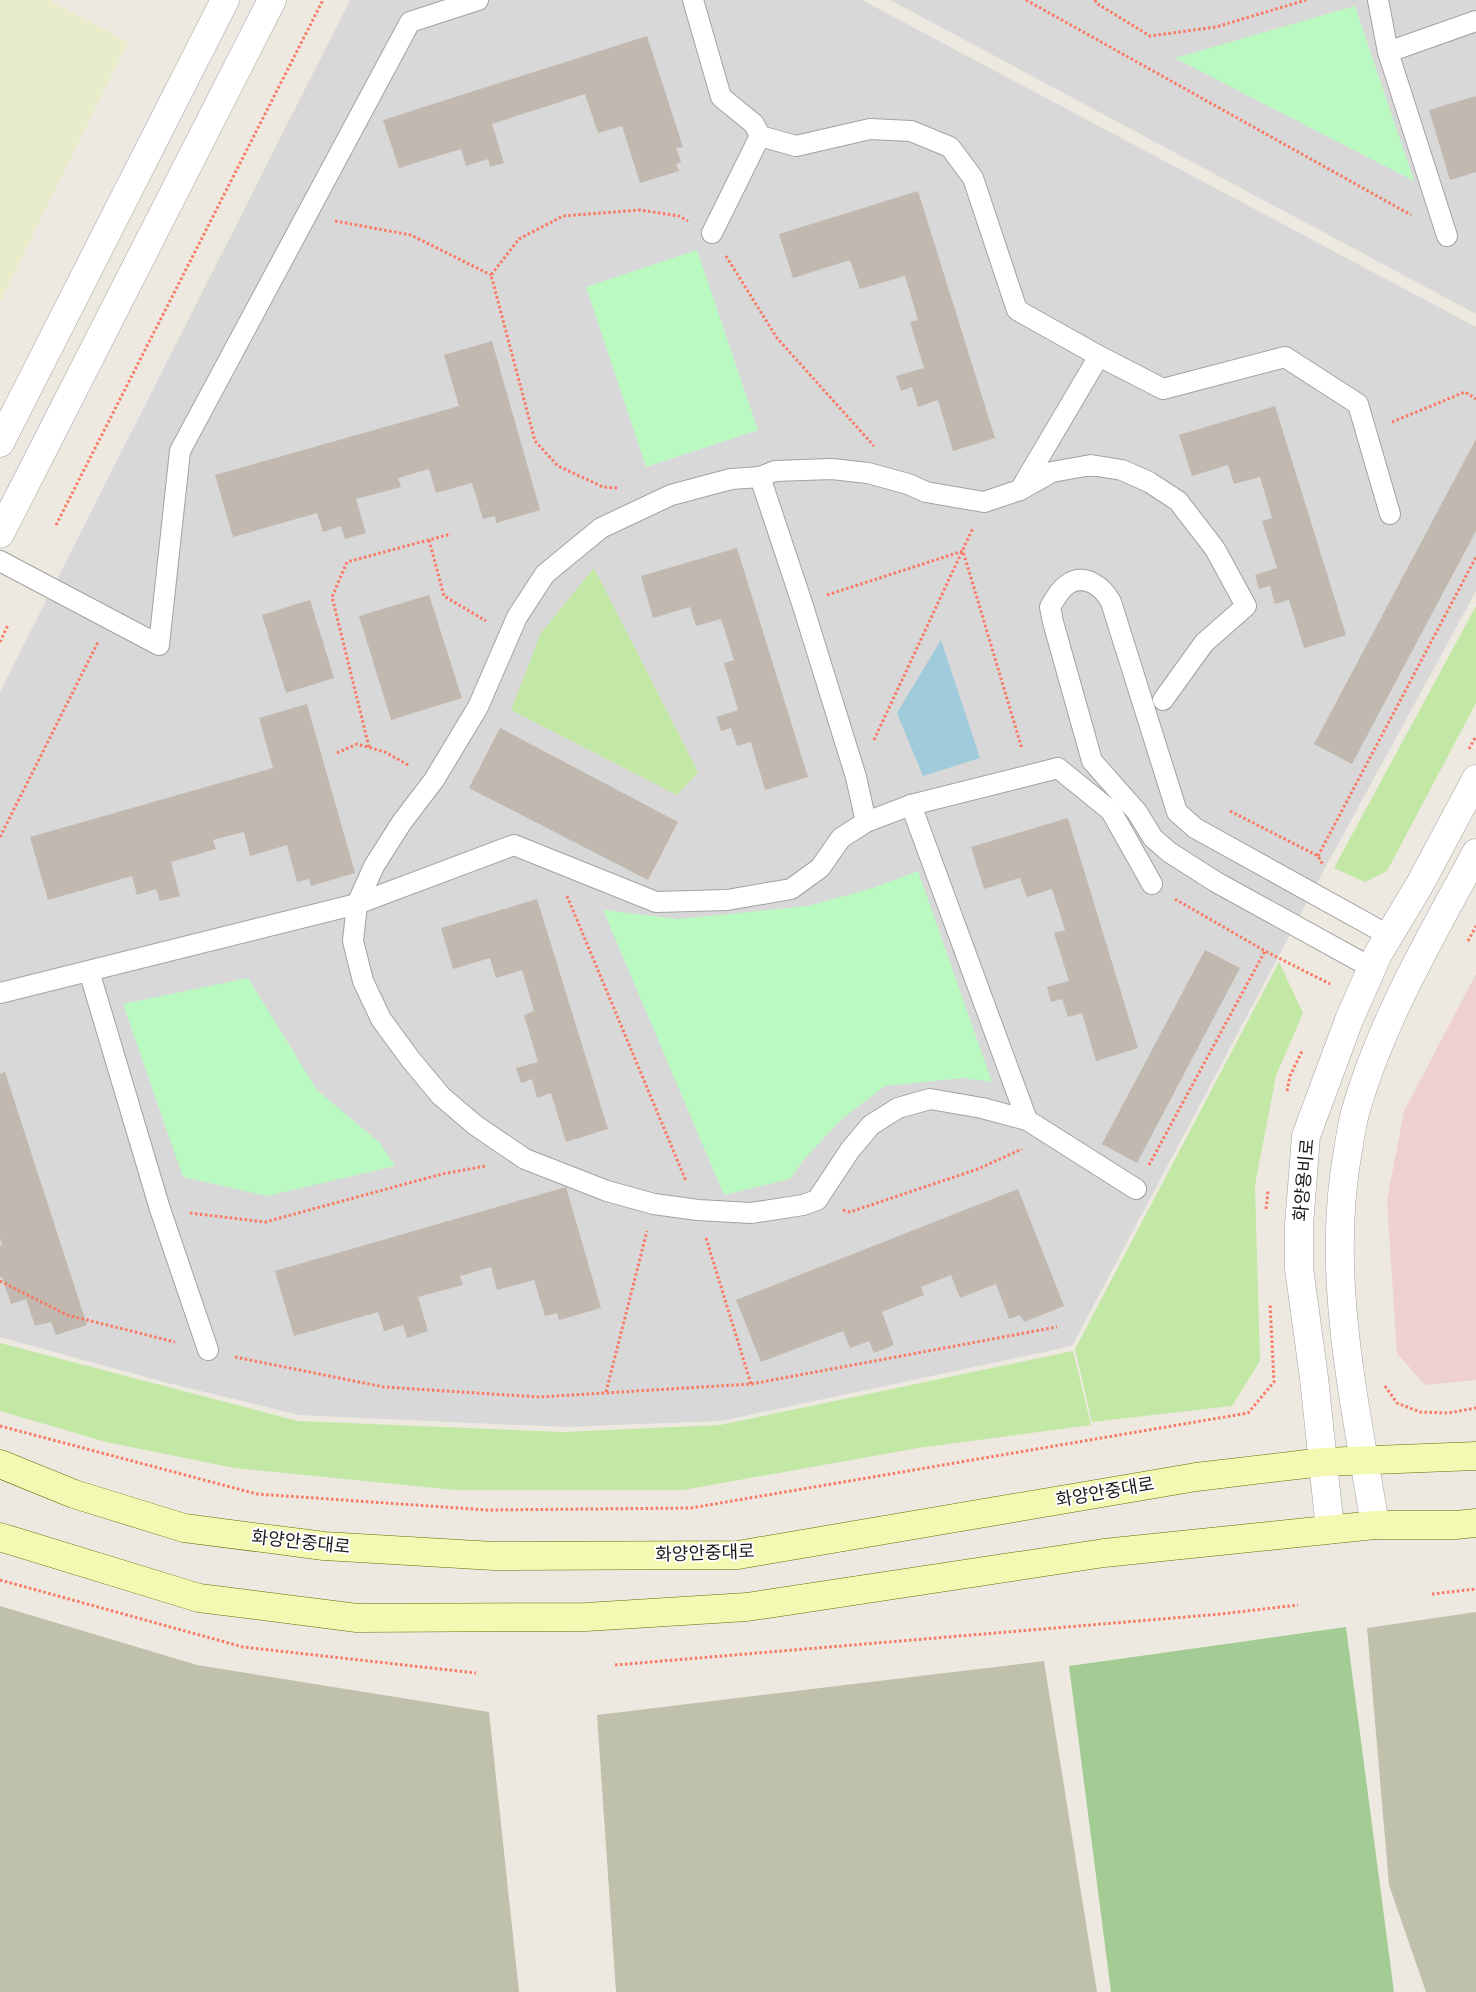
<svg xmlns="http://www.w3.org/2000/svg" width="1476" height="1992" viewBox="0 0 1476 1992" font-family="Lato,'Noto Sans KR',sans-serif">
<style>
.residential{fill:#d9d8d8}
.commercial{fill:#eed1ce}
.construction{fill:#c0c1ac}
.farmland{fill:#e8ecca}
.grass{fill:#c3e8a5}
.forest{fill:#a3cc94}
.park{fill:#bbf9c2}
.water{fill:#a0cbdb}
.building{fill:#c1b8b0}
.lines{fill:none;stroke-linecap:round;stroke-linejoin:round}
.service-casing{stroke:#a2a2a2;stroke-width:22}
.tertiary-casing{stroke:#a2a2a2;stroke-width:29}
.secondary-casing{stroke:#606f04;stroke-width:29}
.path{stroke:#fa7964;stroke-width:3;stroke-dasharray:2.5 2.5;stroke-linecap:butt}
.service{stroke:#fff;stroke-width:20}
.tertiary{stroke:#fff;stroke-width:28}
.secondary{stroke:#f3f9b2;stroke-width:28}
.labels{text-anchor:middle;stroke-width:4;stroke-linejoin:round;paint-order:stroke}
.street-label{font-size:18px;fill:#1b1b1b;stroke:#fff}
</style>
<rect width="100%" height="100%" fill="#ede9e0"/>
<g class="residential">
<polygon points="350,0 862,0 1476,327 1476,591 1330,859 1072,1346 721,1421 562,1427 299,1415 164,1382 0,1337 0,692"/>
<polygon points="890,0 1476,0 1476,314"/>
</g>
<polygon class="commercial" points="1476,974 1476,1380 1425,1385 1397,1353 1387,1201 1404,1111"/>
<g class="construction">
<polygon points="0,1606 197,1665 489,1712 519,1992 0,1992"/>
<polygon points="1476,1612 1476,1992 1426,1992 1389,1885 1367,1628"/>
<polygon points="1044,1661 1097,1992 616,1992 597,1715"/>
</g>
<polygon class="farmland" points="0,0 50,0 128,42 0,302"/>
<g class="grass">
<polygon points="594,568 698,772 677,795 511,710 541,633"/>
<polygon points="1476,606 1476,703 1387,871 1365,882 1334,868"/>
<polygon points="1279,962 1303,1013 1276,1076 1255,1185 1260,1361 1232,1406 1092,1422 1075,1349"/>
<polygon points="0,1343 298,1421 563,1432 720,1425 1073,1351 1091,1425 918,1448 683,1490 455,1490 234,1468 106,1442 0,1411"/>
</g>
<polygon class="forest" points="1346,1627 1394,1992 1111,1992 1069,1666"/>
<g class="park">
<polygon points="1355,6 1414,181 1175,58"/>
<polygon points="697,250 758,430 646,467 586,287"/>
<polygon points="918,871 992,1082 963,1078 885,1086 842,1119 805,1158 790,1179 724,1195 603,910 678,919 808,906 873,888"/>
<polygon points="248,978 317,1090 380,1143 395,1166 267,1196 183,1177 123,1004"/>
</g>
<polygon class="water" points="941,640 980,758 923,776 897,713"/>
<g class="building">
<polygon points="647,36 683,147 676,148 681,162 676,164 679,171 640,183 622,126 598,133 585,94 492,124 504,163 490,167 488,159 466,166 461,149 399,168 383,120"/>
<polygon points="1476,96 1476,172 1450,180 1429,110"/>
<polygon points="918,191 995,438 953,451 938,400 918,407 912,387 901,391 896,376 924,368 910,322 918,320 905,276 860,289 850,260 793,278 779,234"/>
<polygon points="492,341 540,510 496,523 495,516 483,519 472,483 436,493 429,469 398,478 401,487 356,499 366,533 345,539 341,526 323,532 317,513 233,537 215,475 459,406 444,355"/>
<polygon points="1275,406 1346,635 1304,648 1289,600 1275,604 1270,586 1259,589 1255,575 1277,568 1262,521 1272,518 1260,477 1234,484 1228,465 1192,476 1179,435"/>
<polygon points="1476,439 1476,531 1352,764 1314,744"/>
<polygon points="737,548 808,777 765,790 751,742 737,746 731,728 721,731 716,717 738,710 724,663 734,660 721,619 696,626 690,607 653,618 641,576"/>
<polygon points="429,595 462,698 391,720 359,616"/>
<polygon points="310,600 334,678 286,693 262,615"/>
<polygon points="307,704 355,873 311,886 309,879 297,882 287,845 250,856 244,832 213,840 216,849 171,862 180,896 160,901 156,889 137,895 132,876 48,900 30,837 273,768 259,718"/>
<polygon points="500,728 678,822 648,880 469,788"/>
<polygon points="1068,818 1138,1048 1096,1061 1082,1013 1068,1017 1062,999 1051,1002 1047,987 1069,981 1054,933 1065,930 1052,889 1027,897 1020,878 984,889 971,847"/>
<polygon points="537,899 608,1129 566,1142 551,1093 537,1098 532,1079 521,1083 516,1068 538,1062 524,1015 534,1011 522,970 496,978 490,958 453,969 441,928"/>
<polygon points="1205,950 1240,968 1137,1163 1102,1144"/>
<polygon points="5,1072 87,1325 56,1335 51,1322 35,1326 26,1299 11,1304 2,1277 0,1277 0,1246 2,1245 0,1239 0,1074"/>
<polygon points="566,1187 601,1308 559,1320 557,1313 545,1316 534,1280 497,1290 491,1267 460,1276 463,1285 418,1297 428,1331 407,1338 403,1325 384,1331 378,1312 294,1336 275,1271"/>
<polygon points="1018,1189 1064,1306 1024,1322 1020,1315 1009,1319 996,1284 960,1298 951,1275 921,1287 924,1295 882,1312 894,1345 874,1353 869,1341 850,1348 843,1331 761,1362 736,1300"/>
</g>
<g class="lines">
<g class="service-casing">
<g id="service">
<polyline points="693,0 721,97 754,124 760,136 796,146 870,129 911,131 950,147 973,178 1017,310 1099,356 1163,389 1285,357 1358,404 1390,514"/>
<polyline points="1378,0 1388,52 1447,236"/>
<polyline points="1388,52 1476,21"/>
<polyline points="712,233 760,136"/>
<polyline points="760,477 802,603 856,777 866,822"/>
<polyline points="1020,490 1099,356"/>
<polyline points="0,561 159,645 180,451 410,22 478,0"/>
<polyline points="911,805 1027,1120"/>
<path d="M1372,968L1216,882L1169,852L1153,838L1137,812L1092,761L1053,622L1050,607C1055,599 1060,589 1068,584C1085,573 1103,587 1111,602L1177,812L1195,828L1388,935"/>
<polyline points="89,971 160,1209 208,1350"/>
<polyline points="0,993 357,904 514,845 656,902 727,900 791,889 820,868 841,838 866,822 911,805 1058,768 1111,811 1152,884"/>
<polyline points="1136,1189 1027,1120 982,1108 930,1099 898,1108 871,1125 850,1150 817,1200 803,1205 751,1213 698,1210 654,1204 607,1191 525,1159 475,1125 441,1096 411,1060 381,1019 363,981 353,941 357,904 374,866 402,822 434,780 478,707 517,617 545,574 601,528 671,495 731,479 760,477 775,471 832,469 868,473 908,484 926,492 984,502 1020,490 1052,472 1091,465 1122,470 1149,482 1178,501 1215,549 1246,606 1204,643 1163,700"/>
</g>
</g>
<g class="tertiary-casing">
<g id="tertiary">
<polyline points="0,443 225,0"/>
<polyline points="0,534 272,0"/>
<path d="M1375,1525C1355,1401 1325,1276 1348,1150C1350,1138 1352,1125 1355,1113C1381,1021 1431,937 1476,853"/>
<polyline points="1330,1529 1314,1378 1299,1268 1299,1225 1306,1136 1349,1020 1378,954 1420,884 1476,779"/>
</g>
</g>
<g class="secondary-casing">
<g id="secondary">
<polyline points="0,1464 74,1494 184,1528 324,1546 494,1556 738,1555 1196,1477 1323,1462 1476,1456"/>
<polyline points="0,1537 199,1598 357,1618 586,1617 747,1607 1104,1553 1375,1525 1456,1525 1476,1523"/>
</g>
</g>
<g class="path">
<polyline points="1026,0 1411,215"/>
<polyline points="1095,0 1096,3 1150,36 1216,27 1306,0"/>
<polyline points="335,221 411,235 491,275"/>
<polyline points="726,256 777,338 874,446"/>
<polyline points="1392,422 1465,392 1476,399"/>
<polyline points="617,488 603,487 558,466 535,441 491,275 519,239 563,216 640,210 679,216 688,221"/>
<polyline points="56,525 323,0"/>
<polyline points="429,540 444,596 486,621"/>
<polyline points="827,595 963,551 1022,749"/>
<polyline points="0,642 8,625"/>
<polyline points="874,740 973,528"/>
<polyline points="369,747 332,597 347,562 451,534"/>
<polyline points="1469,749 1476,736"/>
<polyline points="337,753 357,744 385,752 410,766"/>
<polyline points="1230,811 1318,856 1323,865"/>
<polyline points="0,837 98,642"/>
<polyline points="1318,856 1476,557"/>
<polyline points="567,896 686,1181"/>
<polyline points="1175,899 1265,951 1330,984"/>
<polyline points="1468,941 1476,926"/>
<polyline points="1287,1091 1290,1076 1302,1051"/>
<polyline points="1149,1165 1265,951"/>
<polyline points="1266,1209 1268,1191"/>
<polyline points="843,1210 850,1212 978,1169 1022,1149"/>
<polyline points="190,1213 265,1222 442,1174 486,1166"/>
<polyline points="706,1238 751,1384"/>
<polyline points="0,1281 67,1315 175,1342"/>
<polyline points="235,1357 384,1387 539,1397 751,1384 1057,1327"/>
<polyline points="1385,1386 1397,1403 1420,1412 1448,1413 1476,1408"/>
<polyline points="606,1392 647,1231"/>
<polyline points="0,1426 257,1494 487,1510 691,1508 1248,1413 1274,1382 1270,1303"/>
<polyline points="0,1580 243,1647 476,1673"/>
<polyline points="1432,1594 1476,1589"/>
<polyline points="615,1665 1221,1614 1298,1605"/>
</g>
<use href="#service" class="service"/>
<use href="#tertiary" class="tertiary"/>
<use href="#secondary" class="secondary"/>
</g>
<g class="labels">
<g class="street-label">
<text transform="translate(1304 1180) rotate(-85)" y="6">화양용비로</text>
<text transform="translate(1105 1492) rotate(-10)" y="6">화양안중대로</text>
<text transform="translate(301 1542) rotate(6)" y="6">화양안중대로</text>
<text transform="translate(705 1553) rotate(-2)" y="6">화양안중대로</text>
</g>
</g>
</svg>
